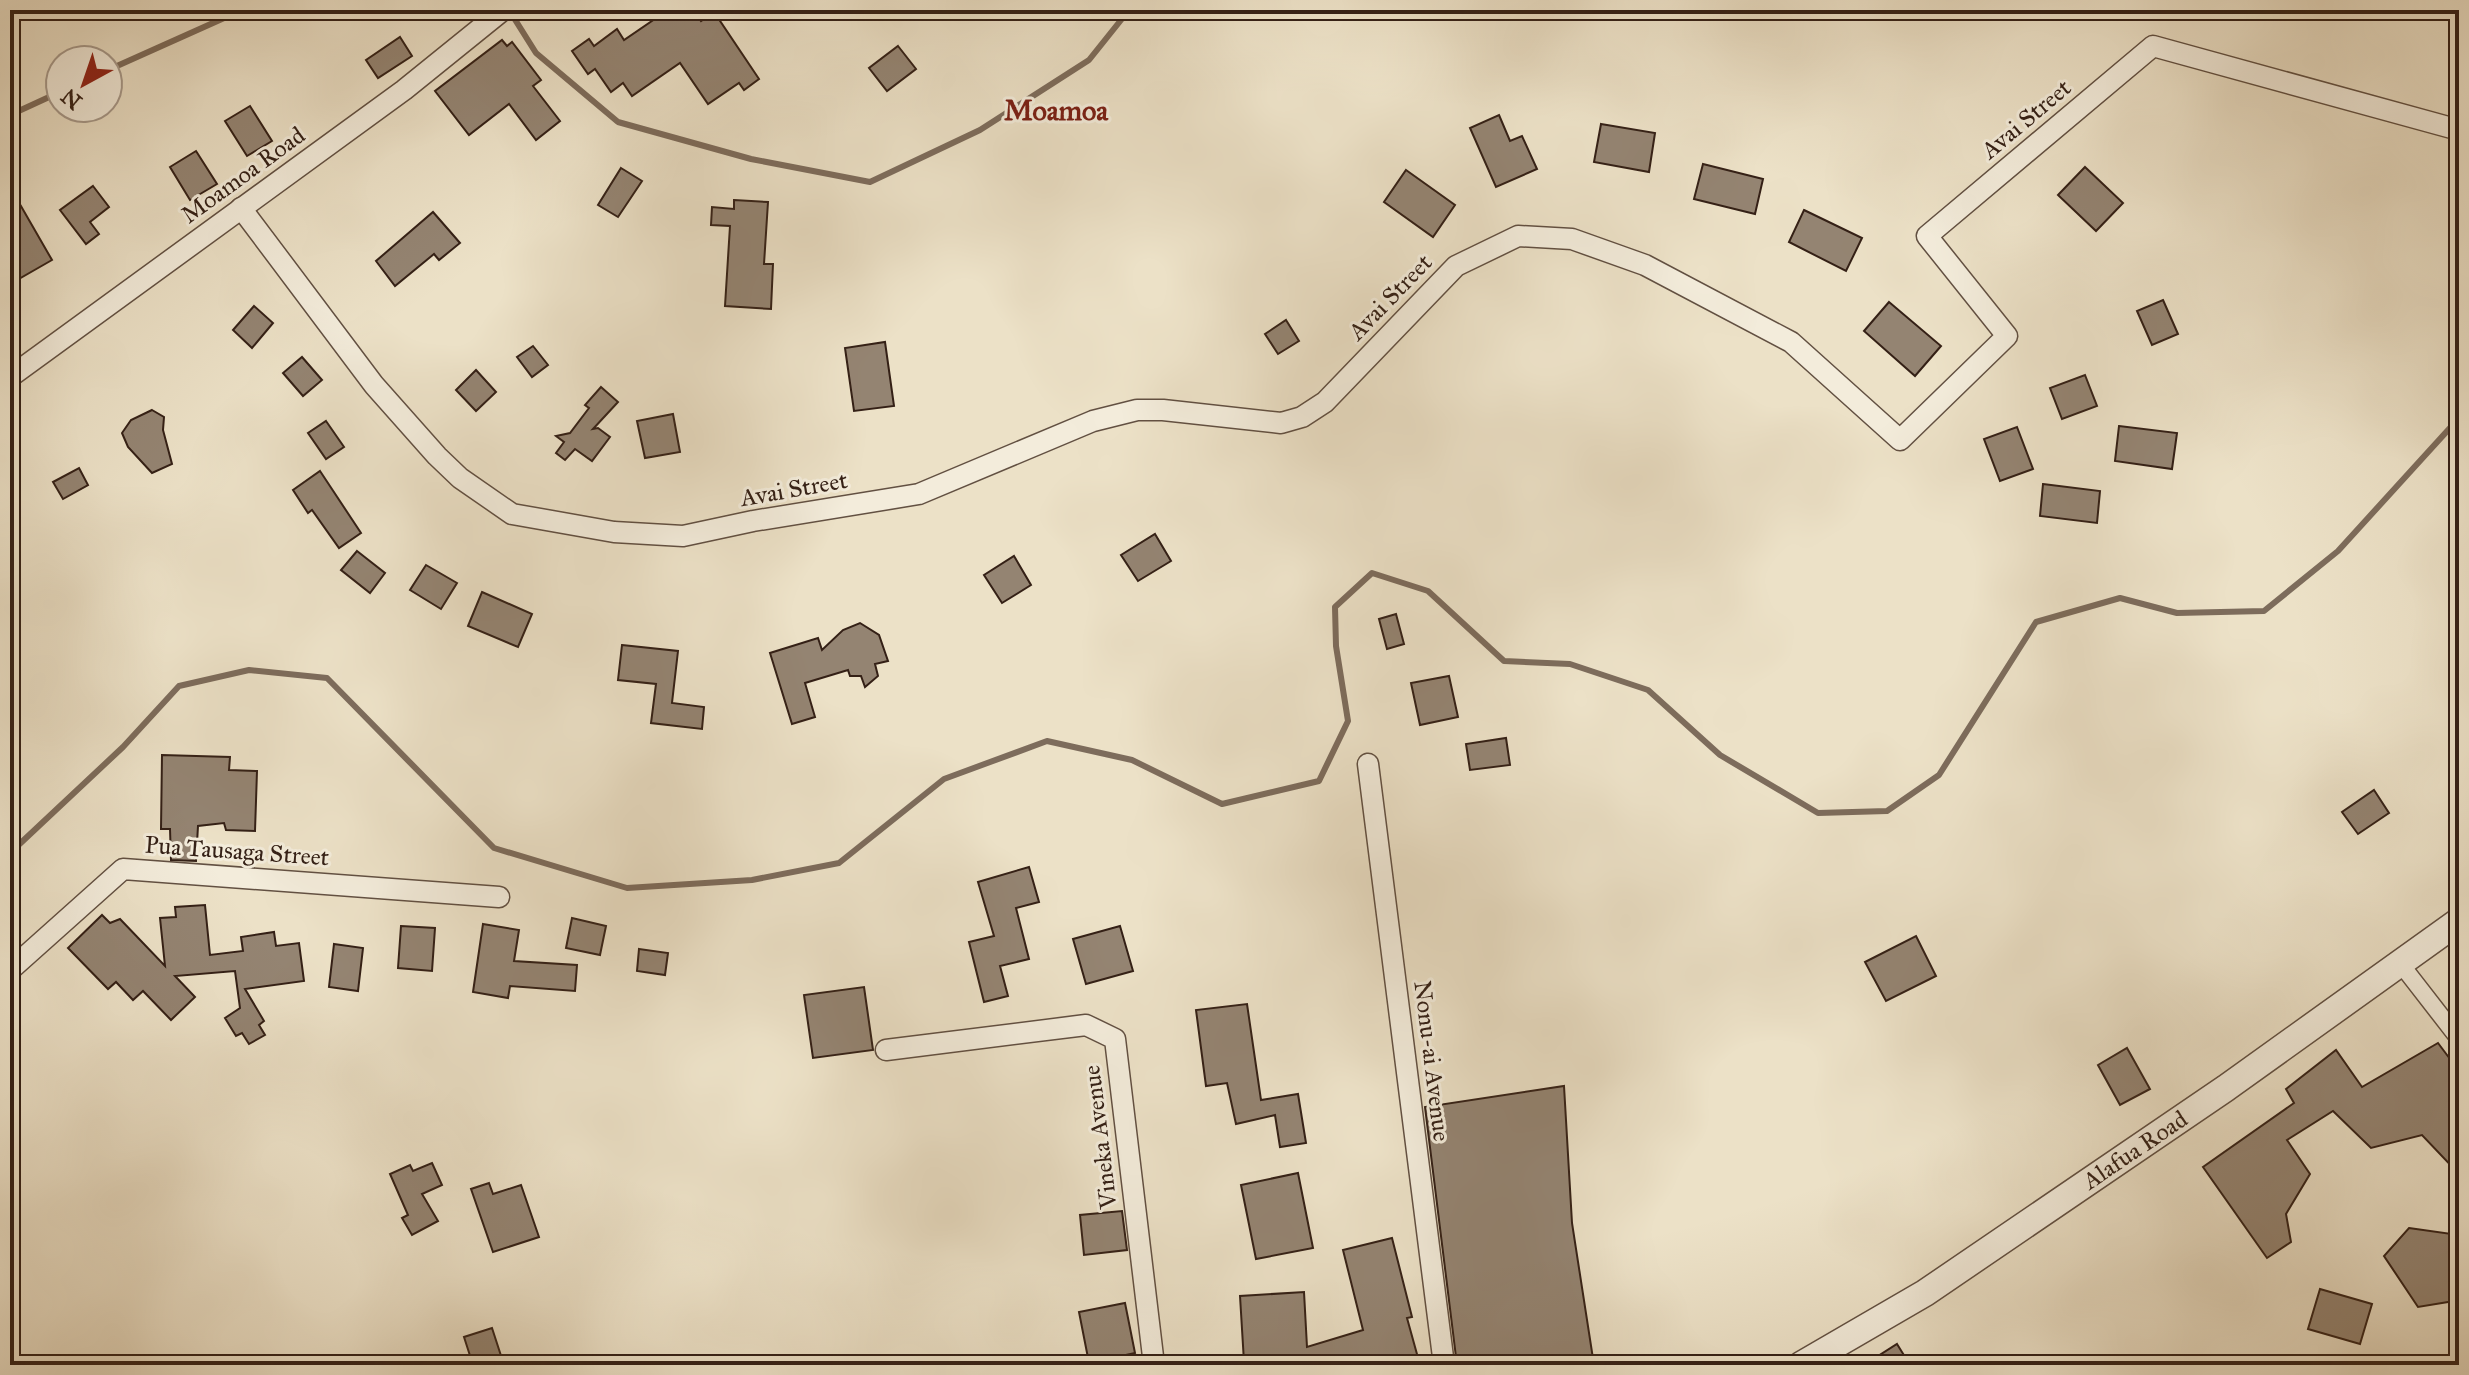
<svg xmlns="http://www.w3.org/2000/svg" width="2469" height="1375" viewBox="0 0 2469 1375" font-family="'IM FELL Great Primer',serif">
<style>
.lines{fill:none;stroke-linecap:round;stroke-linejoin:round}
.stream{stroke:#7d6c5c;stroke-width:6}
.building{fill:#948472;stroke:#342016;stroke-width:2}
.pedestrian-casing{stroke:#625042;stroke-width:19}
.minor-casing{stroke:#625042;stroke-width:23}
.tertiary-casing{stroke:#625042;stroke-width:29}
.pedestrian{stroke:#f3ecdb;stroke-width:16}
.minor{stroke:#f3ecdb;stroke-width:20}
.tertiary{stroke:#f3ecdb;stroke-width:26}
.labels{text-anchor:middle;stroke-width:6;stroke-linejoin:round;paint-order:stroke}
.street-label{font-size:24px;fill:#342016;stroke:#f3ecdb}
.quarter-label{font-size:28px;font-weight:bold;fill:#7a1f14;stroke:#f3ecdb}
</style>
<rect width="100%" height="100%" fill="#ece1c7"/>
<filter id="stains"><feTurbulence type="fractalNoise" baseFrequency=".0025" numOctaves="4"/><feColorMatrix values="0 0 0 0 .2 0 0 0 0 .09 0 0 0 0 .02 0 0 0 .5 -.17"/></filter>
<radialGradient id="worn" r=".72"><stop offset=".6" stop-color="#630" stop-opacity="0"/><stop offset="1" stop-color="#630" stop-opacity=".3"/></radialGradient>
<g class="lines">
<g class="stream">
<polyline points="509,10 536,53 618,122 751,159 870,182 980,130 1089,60 1129,10"/>
<polyline points="108,70 242,10"/>
<polyline points="10,115 60,92"/>
<polyline points="10,853 123,747 179,686 249,670 327,678 494,848 627,888 752,880 839,863 944,779 1047,741 1132,760 1222,804 1319,781 1348,721 1336,646 1335,607 1372,573 1428,591 1504,661 1570,664 1648,690 1720,755 1818,813 1887,811 1939,775 2036,622 2120,598 2177,613 2264,611 2338,551 2459,418"/>
</g>
</g>
<g class="building">
<polygon points="668,10 693,10 701,21 714,12 759,79 744,90 739,83 708,104 680,63 632,96 623,83 611,92 595,69 588,74 572,51 589,39 594,46 617,29 624,40"/>
<polygon points="400,37 412,56 378,78 366,60"/>
<polygon points="502,40 507,46 512,42 541,80 533,86 560,121 536,140 509,104 469,135 435,91"/>
<polygon points="898,46 916,69 887,91 869,68"/>
<polygon points="250,106 272,141 247,156 225,121"/>
<polygon points="1499,115 1510,141 1522,136 1537,169 1496,187 1470,128"/>
<polygon points="1601,124 1655,133 1649,172 1594,162"/>
<polygon points="196,151 217,184 190,200 170,167"/>
<polygon points="1703,164 1763,179 1755,214 1694,199"/>
<polygon points="2085,167 2123,203 2096,231 2058,195"/>
<polygon points="621,168 642,181 618,217 598,205"/>
<polygon points="1406,170 1455,205 1433,237 1384,202"/>
<polygon points="93,186 109,207 90,222 99,234 86,244 60,210"/>
<polygon points="10,187 52,260 10,284"/>
<polygon points="734,200 768,202 764,264 773,264 771,309 725,306 730,226 711,225 712,207 734,209"/>
<polygon points="1804,210 1862,238 1846,271 1789,242"/>
<polygon points="433,212 460,243 439,260 434,254 395,286 376,261"/>
<polygon points="2163,300 2178,334 2152,345 2137,311"/>
<polygon points="1889,302 1941,346 1915,376 1864,331"/>
<polygon points="254,306 273,323 252,348 233,330"/>
<polygon points="1286,320 1299,341 1278,354 1265,334"/>
<polygon points="885,342 894,406 854,411 845,348"/>
<polygon points="533,346 548,365 532,377 517,357"/>
<polygon points="302,357 322,380 303,396 283,373"/>
<polygon points="476,370 496,392 476,411 456,390"/>
<polygon points="2085,375 2097,406 2062,419 2050,388"/>
<polygon points="601,387 618,402 593,429 598,428 610,437 592,461 575,449 565,460 556,453 564,442 556,436 570,433 589,408 585,405"/>
<polygon points="152,410 164,417 163,430 172,464 152,473 128,447 122,433 131,420"/>
<polygon points="673,414 680,452 645,458 637,421"/>
<polygon points="326,421 344,447 326,459 308,433"/>
<polygon points="2119,426 2177,433 2172,469 2115,461"/>
<polygon points="2017,427 2033,469 2000,481 1984,439"/>
<polygon points="79,468 88,485 63,499 53,482"/>
<polygon points="320,471 361,533 339,548 312,510 308,513 293,490"/>
<polygon points="2043,484 2100,491 2097,523 2040,516"/>
<polygon points="1155,534 1171,561 1138,581 1121,555"/>
<polygon points="357,551 385,573 370,593 341,570"/>
<polygon points="1014,556 1031,585 1002,603 984,575"/>
<polygon points="426,565 457,583 441,609 410,590"/>
<polygon points="482,592 532,614 518,647 468,626"/>
<polygon points="1396,614 1404,644 1387,649 1379,619"/>
<polygon points="860,623 879,635 888,661 875,664 878,676 865,687 861,676 850,676 848,670 805,683 815,717 792,724 770,653 818,638 822,650 843,630"/>
<polygon points="622,645 678,651 672,703 704,707 702,729 651,723 656,684 618,680"/>
<polygon points="1449,676 1458,717 1420,725 1411,683"/>
<polygon points="1506,738 1510,765 1470,770 1466,744"/>
<polygon points="162,755 230,757 229,770 257,771 255,831 226,830 224,823 198,826 196,861 171,860 170,829 161,829"/>
<polygon points="2374,790 2389,813 2358,834 2342,812"/>
<polygon points="1029,867 1039,902 1016,908 1029,959 1000,966 1008,996 984,1002 969,942 994,936 978,882"/>
<polygon points="205,905 210,955 243,951 241,937 274,932 276,946 299,943 304,981 245,989 264,1021 259,1025 265,1035 249,1044 242,1033 236,1036 225,1018 240,1008 235,971 175,976 195,997 171,1020 143,991 133,1000 116,982 108,989 68,948 102,915 110,923 120,919 165,966 160,918 176,917 175,907"/>
<polygon points="572,918 606,926 600,955 566,948"/>
<polygon points="483,924 519,930 514,961 577,965 575,991 510,986 508,998 473,992"/>
<polygon points="401,926 435,928 432,971 398,968"/>
<polygon points="1120,926 1133,971 1086,984 1073,939"/>
<polygon points="1916,936 1936,976 1886,1001 1865,962"/>
<polygon points="334,944 363,948 358,991 329,987"/>
<polygon points="639,949 668,953 665,975 637,971"/>
<polygon points="864,987 873,1050 813,1058 804,995"/>
<polygon points="1247,1004 1261,1100 1298,1094 1306,1143 1280,1147 1275,1115 1236,1124 1227,1083 1206,1086 1196,1010"/>
<polygon points="2438,1043 2459,1071 2459,1174 2422,1135 2371,1148 2333,1111 2287,1140 2310,1174 2286,1214 2291,1242 2267,1258 2203,1167 2294,1103 2286,1089 2336,1050 2362,1087"/>
<polygon points="2127,1048 2150,1089 2120,1105 2098,1065"/>
<polygon points="1564,1086 1572,1223 1594,1365 1457,1365 1425,1107"/>
<polygon points="432,1163 442,1185 422,1194 438,1221 412,1235 402,1218 408,1215 390,1174 410,1165 413,1171"/>
<polygon points="1298,1173 1313,1248 1256,1259 1241,1185"/>
<polygon points="489,1183 493,1194 521,1185 539,1237 493,1252 471,1189"/>
<polygon points="1122,1211 1127,1250 1084,1255 1080,1215"/>
<polygon points="2409,1228 2459,1235 2459,1296 2454,1301 2418,1307 2384,1256"/>
<polygon points="1392,1238 1412,1317 1407,1318 1420,1365 1331,1365 1328,1358 1244,1362 1240,1296 1304,1292 1307,1347 1363,1330 1343,1250"/>
<polygon points="2320,1289 2372,1304 2360,1344 2308,1329"/>
<polygon points="1125,1303 1135,1353 1089,1363 1079,1312"/>
<polygon points="492,1328 504,1365 473,1365 464,1337"/>
<polygon points="1897,1344 1910,1365 1864,1365"/>
</g>
<g class="lines">
<g class="pedestrian-casing">
<polyline id="pedestrian" points="2400,963 2459,1039"/>
</g>
<g class="minor-casing">
<g id="minor">
<polyline points="241,208 374,385 437,456 460,478 512,514 614,532 683,536 753,521 919,494 1093,421 1137,410 1163,410 1281,423 1302,417 1325,402 1456,266 1518,236 1572,239 1645,265 1791,342 1900,440 2007,336 1927,236 2153,46 2459,130"/>
<polyline points="10,377 404,90 503,10"/>
<polyline points="1368,764 1444,1365"/>
<polyline points="10,970 123,869 499,897"/>
<polyline points="886,1050 1086,1025 1115,1039 1154,1365"/>
</g>
</g>
<g class="tertiary-casing">
<polyline id="tertiary" points="1801,1365 1925,1293 2226,1088 2459,921"/>
</g>
<use href="#pedestrian" class="pedestrian"/>
<use href="#minor" class="minor"/>
<use href="#tertiary" class="tertiary"/>
</g>
<g class="labels">
<g class="street-label">
<text transform="translate(2026 119) rotate(-40)" y="8">Avai Street</text>
<text transform="translate(243 175) rotate(-36)" y="8">Moamoa Road</text>
<text transform="translate(1390 297) rotate(-46)" y="8">Avai Street</text>
<text transform="translate(794 489) rotate(-10)" y="8">Avai Street</text>
<text transform="translate(237 851) rotate(4)" y="8">Pua Tausaga Street</text>
<text transform="translate(1432 1061) rotate(83)" y="8">Nonu-ai Avenue</text>
<text transform="translate(1100 1137) rotate(-97)" y="8">Vineka Avenue</text>
<text transform="translate(2135 1150) rotate(-34)" y="8">Alafua Road</text>
</g>
<g class="quarter-label">
<text x="1056" y="120">Moamoa</text>
</g>
</g>
<rect width="2469" height="1375" fill="none" stroke="#ece1c7" stroke-width="40"/>
<rect x="12" y="12" width="2445" height="1351" fill="none" stroke="#342016" stroke-width="4"/>
<rect x="20" y="20" width="2429" height="1335" fill="none" stroke="#342016" stroke-width="2"/>
<g transform="translate(84 84) rotate(220)"><circle r="38" fill="#f3ecdb" stroke="#a79a8c" stroke-width="2"/>
<path d="M0-6L14 30L0 20L-14 30Z" fill="#8f2418"/>
<text y="-12" font-size="22" font-weight="bold" text-anchor="middle" fill="#342016">N</text>
</g>
<rect width="100%" height="100%" filter="url(#stains)"/>
<rect width="100%" height="100%" fill="url(#worn)"/>
</svg>
